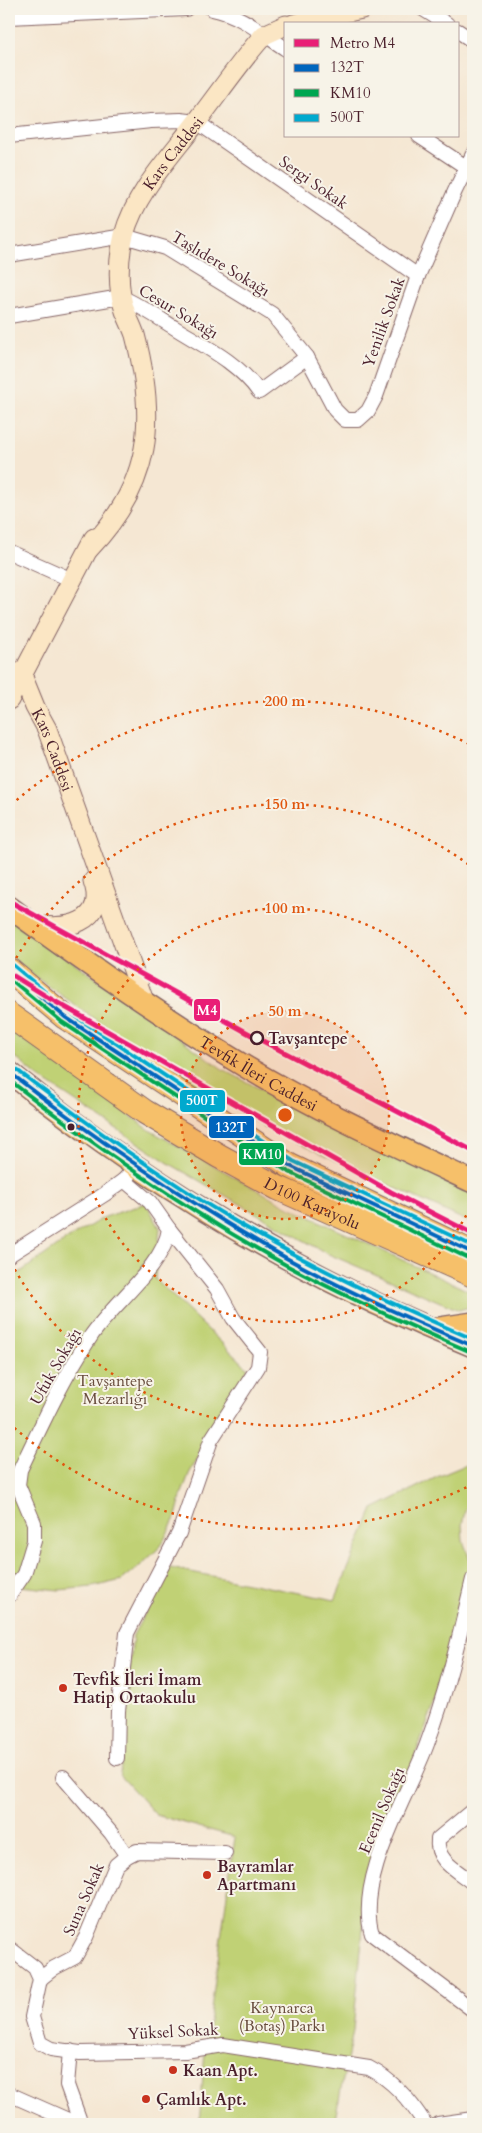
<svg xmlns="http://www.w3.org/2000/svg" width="482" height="2133" viewBox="0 0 482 2133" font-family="Cardo,serif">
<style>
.green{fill:#c0d174;stroke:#857850}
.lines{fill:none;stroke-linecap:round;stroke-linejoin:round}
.street-casing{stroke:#866566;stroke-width:16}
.secondary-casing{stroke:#866566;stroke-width:21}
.primary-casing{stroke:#866566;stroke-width:24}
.highway-casing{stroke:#866566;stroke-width:26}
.street{stroke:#fff;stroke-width:14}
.secondary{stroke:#fbe6c4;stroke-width:19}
.primary{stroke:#f6c06b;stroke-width:21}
.highway{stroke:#f6c06b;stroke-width:24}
.bus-1-casing{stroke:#f7f3e8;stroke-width:8}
.bus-2-casing{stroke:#f7f3e8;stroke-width:8}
.bus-3-casing{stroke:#f7f3e8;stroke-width:8}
.bus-1{stroke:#0065bd;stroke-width:4}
.bus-2{stroke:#00a651;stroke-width:4}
.bus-3{stroke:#00a9ce;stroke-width:4}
.metro-1-casing{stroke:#f7f3e8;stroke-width:9}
.metro-1{stroke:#e91e76;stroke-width:5}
.ring{fill:none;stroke:#e0560e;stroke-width:2.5;stroke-dasharray:2.5 5}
.stop-dot{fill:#f7f3e8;stroke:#4a1f2b;stroke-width:2.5}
.bus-dot{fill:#4a1f2b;stroke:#f7f3e8;stroke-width:2}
.poi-dot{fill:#c8321e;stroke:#f7f3e8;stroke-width:2}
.labels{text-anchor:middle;stroke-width:4;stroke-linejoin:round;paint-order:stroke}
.street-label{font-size:16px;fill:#4a1f2b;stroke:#f7f3e8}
.stop-label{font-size:16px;font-weight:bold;fill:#4a1f2b;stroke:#f7f3e8;text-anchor:start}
.park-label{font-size:16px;fill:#684c3d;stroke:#f7f3e8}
.poi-label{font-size:16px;font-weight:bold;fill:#4a1f2b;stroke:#f7f3e8;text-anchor:start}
.centre{fill:#e0560e;stroke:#f7f3e8;stroke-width:2.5}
.ring-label{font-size:15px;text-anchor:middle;font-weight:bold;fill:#e0560e;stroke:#f7f3e8;stroke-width:4;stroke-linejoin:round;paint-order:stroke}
.line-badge{stroke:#f7f3e8;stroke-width:2}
.badge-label{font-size:14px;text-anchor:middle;font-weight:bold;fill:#fff}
</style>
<rect width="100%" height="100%" fill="#f7f3e8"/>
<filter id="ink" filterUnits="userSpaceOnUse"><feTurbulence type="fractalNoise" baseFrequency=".02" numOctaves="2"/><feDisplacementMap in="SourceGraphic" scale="10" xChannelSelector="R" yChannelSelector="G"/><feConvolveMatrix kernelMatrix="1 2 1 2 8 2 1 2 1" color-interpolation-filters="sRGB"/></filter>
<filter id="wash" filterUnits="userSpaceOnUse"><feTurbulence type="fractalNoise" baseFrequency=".0096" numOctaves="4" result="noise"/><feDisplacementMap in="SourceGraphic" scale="20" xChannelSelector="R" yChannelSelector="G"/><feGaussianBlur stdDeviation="1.12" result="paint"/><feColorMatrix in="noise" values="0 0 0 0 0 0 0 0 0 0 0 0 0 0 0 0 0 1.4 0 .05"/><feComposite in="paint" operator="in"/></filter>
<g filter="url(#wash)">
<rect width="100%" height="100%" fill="#f5e7d3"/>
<g class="green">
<polygon points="9,916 224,1070 283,1101 473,1190 473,1224 266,1128 142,1052 37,978 9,955"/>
<polygon points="9,1027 151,1131 289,1207 473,1293 473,1306 459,1310 326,1253 170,1164 37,1076 9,1052"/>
<polygon points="146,1203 160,1228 155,1279 248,1368 189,1474 182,1493 176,1516 161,1546 141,1565 122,1580 92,1587 59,1590 9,1585 9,1280 69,1238 105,1217"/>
<polygon points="473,1462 473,1500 465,1511 462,1525 463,1541 472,1565 436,1699 407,1777 382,1827 368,1879 353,2030 334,2124 199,2124 205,2052 235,1837 156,1815 120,1775 133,1635 170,1568 335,1600 373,1509 437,1477"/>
</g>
</g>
<g filter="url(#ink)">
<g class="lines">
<g class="street-casing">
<g id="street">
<path d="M212,9C242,15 261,33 286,49"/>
<polyline points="423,9 447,24"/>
<polyline points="9,17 186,9"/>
<polyline points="458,31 473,41"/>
<polyline points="9,136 151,121 181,120 197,122 418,276"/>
<polyline points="419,136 466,167"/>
<polyline points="9,255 124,236 165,248 272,314 307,357 335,410 345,420 358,420 368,411 376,396 418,276 455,191 473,154"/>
<path d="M9,316L121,297C141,306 157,317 175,328C204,346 239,363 259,392L307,357"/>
<polyline points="9,552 72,580"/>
<polyline points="9,667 22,675"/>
<polyline points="9,1255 105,1194 124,1180 130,1173"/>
<path d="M473,1579C460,1634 447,1691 427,1744C408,1796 355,1879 372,1934L473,2010"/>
<path d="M9,1596L24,1574L34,1541V1523L18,1485L20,1470C42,1424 63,1378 91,1336C112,1304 164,1266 169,1229L150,1202L124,1180"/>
<polyline points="117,1758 118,1711 127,1633 179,1533 211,1440 258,1367 260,1352 233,1318 217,1289 169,1229"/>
<polyline points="63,1777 111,1833 127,1856"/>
<path d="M473,1810L438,1839C435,1861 458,1871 473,1883"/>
<path d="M9,1948L35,1968L40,1979L32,2017L40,2043L51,2049L80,2053L185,2051L223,2045L369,2068C394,2081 411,2101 425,2124"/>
<polyline points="40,1979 54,1968 75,1957 86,1937 116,1865 127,1856 137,1851 225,1853"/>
<polyline points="70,2051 67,2085 81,2124"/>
<polyline points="9,2094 77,2124"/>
<polyline points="438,2124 473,2119"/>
</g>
</g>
<g class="secondary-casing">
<g id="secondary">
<polyline points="293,24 362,9"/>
<path id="s1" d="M89,549C152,483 157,420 135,335C132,326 128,319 125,311C117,288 118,259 124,235C135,194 169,158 195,124C216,97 235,69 257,43L264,35L286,25"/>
<path id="s2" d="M22,675L35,707L47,729L144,1001"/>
<polyline points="9,700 94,538"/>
<path d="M32,924C63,932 109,923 93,881"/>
</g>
</g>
<g class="primary-casing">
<g id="primary">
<path id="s3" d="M9,907C84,962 161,1016 241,1064C315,1109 394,1145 473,1182"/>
<path d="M9,1072C149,1185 306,1279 473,1346"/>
<polyline points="433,1329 473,1323"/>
</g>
</g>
<g class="highway-casing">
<g id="highway">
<polyline points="9,970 65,1017 290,1166 473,1253"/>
<path id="s4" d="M9,1015L145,1112L219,1156L278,1188L473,1275"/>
</g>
</g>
<use href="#street" class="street"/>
<use href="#secondary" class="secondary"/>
<use href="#primary" class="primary"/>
<use href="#highway" class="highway"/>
<g class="bus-1-casing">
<g id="bus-1">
<polyline points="9,970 65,1017 290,1166 473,1253"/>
<path d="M9,1072C98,1141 190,1204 288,1259C348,1292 410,1319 473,1346"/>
</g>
</g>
<g class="bus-2-casing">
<g id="bus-2">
<polyline points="9,978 62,1022 287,1171 470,1259"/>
<path d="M9,1080C97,1148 188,1211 286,1265C345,1297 408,1325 471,1352"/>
</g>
</g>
<g class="bus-3-casing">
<g id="bus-3">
<polyline points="13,965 69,1012 293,1161 473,1246"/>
<path d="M13,1067C84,1122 156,1174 233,1220C310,1266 391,1304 473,1339"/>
</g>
</g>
<use href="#bus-1" class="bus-1"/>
<use href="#bus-2" class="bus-2"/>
<use href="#bus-3" class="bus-3"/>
<g class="metro-1-casing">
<g id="metro-1">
<polyline points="9,901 257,1038 473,1151"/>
<polyline points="9,973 49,998 391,1192 473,1234"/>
</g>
</g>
<use href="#metro-1" class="metro-1"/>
</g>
</g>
<circle cx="285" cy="1115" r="104" fill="#e0560e" fill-opacity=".12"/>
<g class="ring">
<circle cx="285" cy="1115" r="104"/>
<path d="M473 1202A207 207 0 1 1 473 1028"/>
<path d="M472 1363A311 311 0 0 1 9 1259M9 971A311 311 0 0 1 472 867"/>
<path d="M473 1484A414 414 0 0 1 11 1425M11 805A414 414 0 0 1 473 746"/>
</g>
<circle class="stop-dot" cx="257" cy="1038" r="6"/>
<circle class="bus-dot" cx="71" cy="1127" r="4.5"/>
<g class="poi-dot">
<circle cx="63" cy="1688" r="5"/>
<circle cx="207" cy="1875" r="5"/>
<circle cx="173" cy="2070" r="5"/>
<circle cx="146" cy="2099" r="5"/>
</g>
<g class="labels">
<g class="street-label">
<text dy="6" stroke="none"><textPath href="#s1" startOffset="430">Kars Caddesi</textPath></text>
<text transform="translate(314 182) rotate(35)" y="6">Sergi Sokak</text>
<text transform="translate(221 263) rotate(31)" y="6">Taşlıdere Sokağı</text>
<text transform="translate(179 311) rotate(31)" y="6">Cesur Sokağı</text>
<text transform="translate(383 322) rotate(-70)" y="6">Yenilik Sokak</text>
<text dy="6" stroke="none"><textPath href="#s2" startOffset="81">Kars Caddesi</textPath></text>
<text dy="6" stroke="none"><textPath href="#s3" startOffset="300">Tevfik İleri Caddesi</textPath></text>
<text dy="6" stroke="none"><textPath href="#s4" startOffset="358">D100 Karayolu</textPath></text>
<text transform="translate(55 1366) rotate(-60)" y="6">Ufuk Sokağı</text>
<text transform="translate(381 1810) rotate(-67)" y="6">Ecenil Sokağı</text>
<text transform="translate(83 1899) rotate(-66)" y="6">Suna Sokak</text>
<text transform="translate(173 2031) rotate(-3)" y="6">Yüksel Sokak</text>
</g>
<g class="stop-label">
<text x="268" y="1044">Tavşantepe</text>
</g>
<g class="park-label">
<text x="115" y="1386">Tavşantepe<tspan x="115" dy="18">Mezarlığı</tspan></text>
<text x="282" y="2013">Kaynarca<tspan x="282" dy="18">(Botaş) Parkı</tspan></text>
</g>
<g class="poi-label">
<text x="73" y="1685">Tevfik İleri İmam<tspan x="73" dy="18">Hatip Ortaokulu</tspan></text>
<text x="217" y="1872">Bayramlar<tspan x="217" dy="18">Apartmanı</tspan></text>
<text x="183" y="2076">Kaan Apt.</text>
<text x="156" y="2105">Çamlık Apt.</text>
</g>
</g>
<circle cx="285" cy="1115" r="8" class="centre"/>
<g class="ring-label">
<text x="285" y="706">200 m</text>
<text x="285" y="809">150 m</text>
<text x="285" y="913">100 m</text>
<text x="285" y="1016">50 m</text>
</g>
<g class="line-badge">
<rect x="193" y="998" width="28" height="24" rx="5" fill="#e91e76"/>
<rect x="179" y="1089" width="47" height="24" rx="5" fill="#00a9ce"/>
<rect x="208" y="1115" width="47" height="24" rx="5" fill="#0065bd"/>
<rect x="238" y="1142" width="47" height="24" rx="5" fill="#00a651"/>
</g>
<g class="badge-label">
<text x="207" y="1015">M4</text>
<text x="202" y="1105">500T</text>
<text x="231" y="1132">132T</text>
<text x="262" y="1159">KM10</text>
</g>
<rect width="482" height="2133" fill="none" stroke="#f7f3e8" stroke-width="30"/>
<rect x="284" y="22" width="175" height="115" fill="#f7f3e8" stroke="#b29e9c"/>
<rect x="294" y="39" width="25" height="8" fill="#e91e76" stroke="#b29e9c"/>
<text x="330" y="48" font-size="15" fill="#4a1f2b">Metro M4</text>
<rect x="294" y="64" width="25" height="8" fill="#0065bd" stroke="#b29e9c"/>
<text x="330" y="72" font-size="15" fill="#4a1f2b">132T</text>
<rect x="294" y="89" width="25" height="8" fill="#00a651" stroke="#b29e9c"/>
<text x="330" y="98" font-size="15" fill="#4a1f2b">KM10</text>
<rect x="294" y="114" width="25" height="8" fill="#00a9ce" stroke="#b29e9c"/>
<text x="330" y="122" font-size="15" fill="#4a1f2b">500T</text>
</svg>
